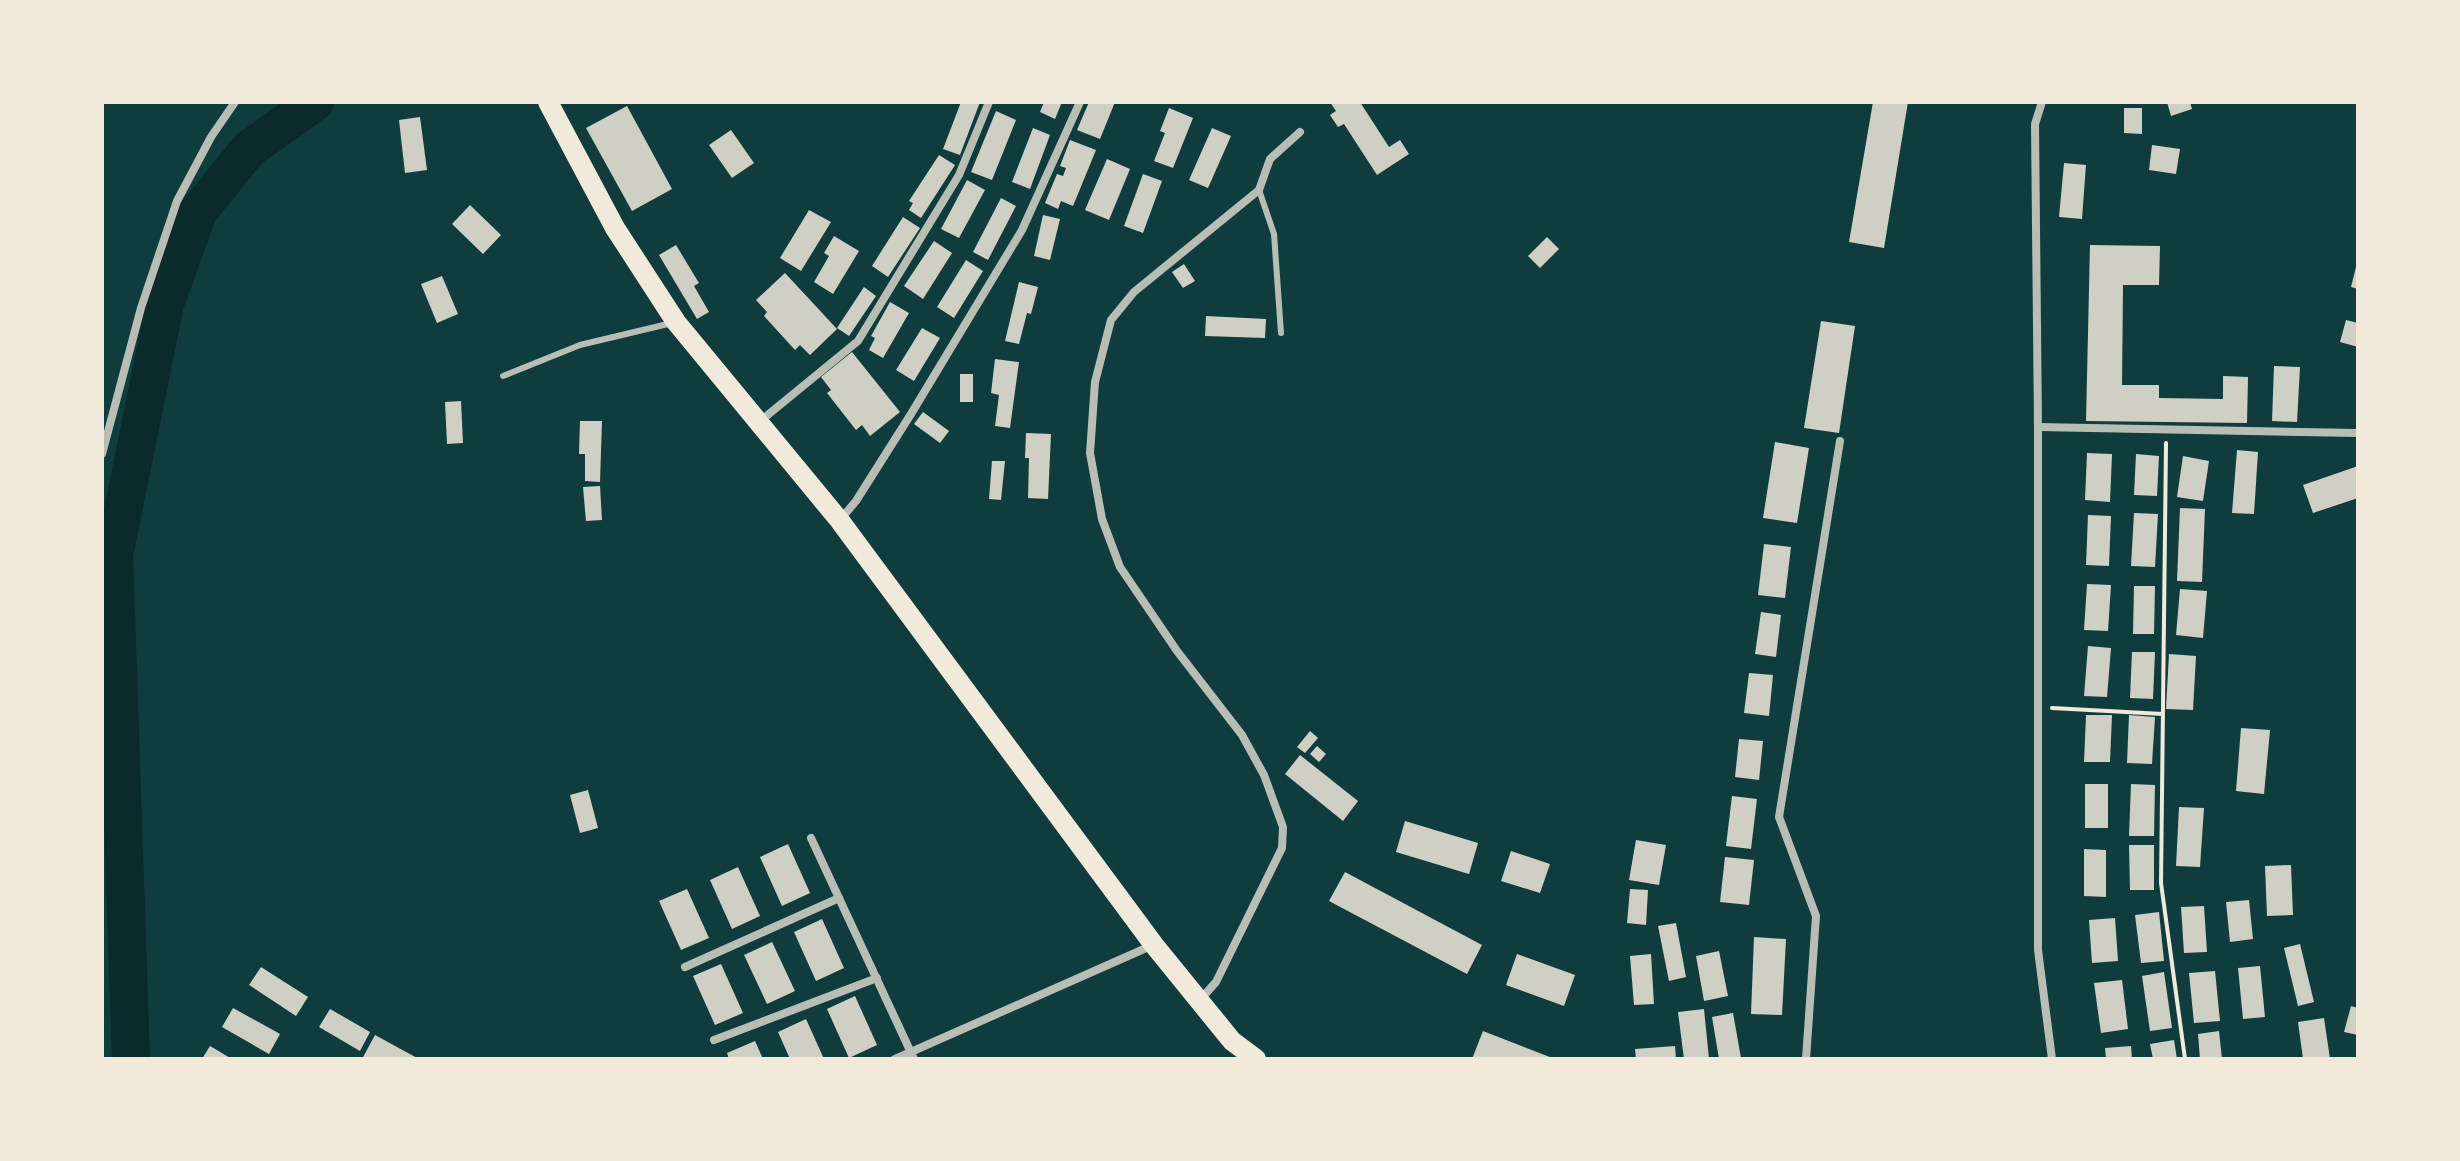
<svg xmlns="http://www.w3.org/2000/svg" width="2460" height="1161" viewBox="0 0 2460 1161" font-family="'Source Sans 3',sans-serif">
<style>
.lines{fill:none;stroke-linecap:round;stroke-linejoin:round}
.river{stroke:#0a2a2b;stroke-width:38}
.building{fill:#cfcfc3}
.path{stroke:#f1e9da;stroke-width:4}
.service{stroke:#b8beb3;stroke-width:6}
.minor{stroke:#b8beb3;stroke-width:8}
.primary{stroke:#f1e9da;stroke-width:20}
</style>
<rect width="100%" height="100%" fill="#0f3d3e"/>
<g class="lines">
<polyline class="river" points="131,1059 114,555 165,304 198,212 249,149 315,102"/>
</g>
<g class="building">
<polygon points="961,102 980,102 960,155 943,149"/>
<polygon points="1044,102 1062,102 1055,119 1040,112"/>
<polygon points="1089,102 1115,102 1100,139 1077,130"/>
<polygon points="1330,102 1360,102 1389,147 1400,140 1409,154 1377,175 1344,124 1338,127 1330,115 1336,111"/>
<polygon points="1873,102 1908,102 1884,248 1849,242"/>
<polygon points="2167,102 2190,102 2192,109 2171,116"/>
<polygon points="627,106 672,189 632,211 586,128"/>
<polygon points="1169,108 1193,118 1173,168 1154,161 1165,133 1160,131"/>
<polygon points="2124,108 2142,108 2142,134 2124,133"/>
<polygon points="996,111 1016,120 992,180 971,172"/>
<polygon points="420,117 427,170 405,173 399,120"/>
<polygon points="1033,128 1050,135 1030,189 1012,182"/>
<polygon points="1212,128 1231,136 1208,188 1189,180"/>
<polygon points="731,130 754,163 732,178 709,145"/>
<polygon points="1070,140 1096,150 1073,206 1061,201 1058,209 1045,203 1057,174 1063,176 1066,168 1060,166"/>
<polygon points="2152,145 2180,149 2176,174 2149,170"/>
<polygon points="939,155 955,165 921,218 909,210 913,203 909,201"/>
<polygon points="1107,159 1130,169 1109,220 1085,210"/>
<polygon points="2064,163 2086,165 2082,219 2059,217"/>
<polygon points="1143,174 1162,181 1143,233 1124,226"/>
<polygon points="967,180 985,190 959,238 941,229"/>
<polygon points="1001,198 1016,206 988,260 973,252"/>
<polygon points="470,205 501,235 483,254 452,224"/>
<polygon points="809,210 831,222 801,271 780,258"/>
<polygon points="1043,215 1060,219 1050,260 1034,256"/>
<polygon points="903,217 920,228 888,277 872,266"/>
<polygon points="834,236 859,251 833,294 814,282 829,256 824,253"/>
<polygon points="1547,237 1559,249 1540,268 1528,256"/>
<polygon points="934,241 952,253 923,299 904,286"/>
<polygon points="676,245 699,283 694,286 709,312 697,319 659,255"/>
<polygon points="2090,245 2160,246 2159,285 2123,285 2122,385 2159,385 2159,398 2223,399 2223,376 2248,377 2247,423 2086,421"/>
<polygon points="966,260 983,271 954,318 937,307"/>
<polygon points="2357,263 2358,264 2358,289 2351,287"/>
<polygon points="1184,264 1195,281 1183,288 1172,272"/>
<polygon points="785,273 837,329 810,355 800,345 795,350 764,316 767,312 756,300"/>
<polygon points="442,276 458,314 437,323 421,284"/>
<polygon points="1019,282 1038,287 1031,314 1027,313 1019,344 1005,341"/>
<polygon points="864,287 876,296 849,336 837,328"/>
<polygon points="890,302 909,313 883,358 869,350 875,338 871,336"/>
<polygon points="1206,316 1266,319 1265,338 1205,336"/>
<polygon points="2346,320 2358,323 2358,347 2340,342"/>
<polygon points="1821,321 1855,326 1839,433 1804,428"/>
<polygon points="922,328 940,338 914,381 896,370"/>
<polygon points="852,352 900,412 870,436 862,425 856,430 827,393 831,390 821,377"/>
<polygon points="995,359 1019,362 1010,428 995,426 999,395 991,393"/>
<polygon points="2274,366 2300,367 2297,422 2272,421"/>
<rect x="960" y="374" width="13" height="28"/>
<polygon points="461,401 463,443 447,444 445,402"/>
<polygon points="923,412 949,431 940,443 914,424"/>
<polygon points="580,421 602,421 600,482 585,481 585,454 579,454"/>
<polygon points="1026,433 1051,434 1048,499 1028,498 1029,458 1025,458"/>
<polygon points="1775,442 1809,448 1797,523 1763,518"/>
<polygon points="2237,450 2258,452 2254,514 2232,513"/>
<polygon points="2087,453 2112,454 2110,502 2085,500"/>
<polygon points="2136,454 2159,456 2157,496 2134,495"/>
<polygon points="2183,456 2209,461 2203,501 2177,497"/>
<polygon points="992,461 1005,461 1001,500 989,499"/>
<polygon points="2358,466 2358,498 2313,513 2303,485"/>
<polygon points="600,486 602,520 586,521 583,487"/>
<polygon points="2180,508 2205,509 2202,582 2177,581"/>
<polygon points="2134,513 2158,514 2155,567 2131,566"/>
<polygon points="2088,515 2111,516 2109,566 2086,565"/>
<polygon points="1764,544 1791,547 1785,598 1758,595"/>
<polygon points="2087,584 2111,585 2108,631 2084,630"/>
<polygon points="2134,586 2155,586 2154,634 2133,634"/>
<polygon points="2180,589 2207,591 2203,638 2176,635"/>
<polygon points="1761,612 1781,615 1776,657 1755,654"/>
<polygon points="2088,646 2111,648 2107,697 2084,696"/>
<polygon points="2132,652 2155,652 2153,699 2130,698"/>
<polygon points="2169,654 2196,656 2193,710 2166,709"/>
<polygon points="1749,673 1773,675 1769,716 1744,713"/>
<polygon points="2086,715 2112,715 2110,762 2084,762"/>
<polygon points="2129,715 2155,717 2152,764 2127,763"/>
<polygon points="2241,728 2270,730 2264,794 2236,791"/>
<polygon points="1310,731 1318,738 1305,753 1297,747"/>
<polygon points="1739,739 1763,741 1759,780 1735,777"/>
<polygon points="1317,746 1326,754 1319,762 1310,754"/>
<polygon points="1300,755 1358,801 1343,821 1285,774"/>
<rect x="2085" y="784" width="23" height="44"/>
<polygon points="2131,784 2155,785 2154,836 2129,836"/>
<polygon points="588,790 598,828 580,833 570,795"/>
<polygon points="1732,796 1757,799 1751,849 1726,846"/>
<polygon points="2179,807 2204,808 2200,867 2176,866"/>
<polygon points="1405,821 1478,843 1469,874 1396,852"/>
<polygon points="1636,840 1666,845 1659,885 1629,880"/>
<polygon points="788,844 810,893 782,906 760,857"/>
<polygon points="2129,845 2154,845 2154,890 2130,890"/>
<polygon points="2084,849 2106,850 2106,897 2084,896"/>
<polygon points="1511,851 1550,864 1540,893 1501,881"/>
<polygon points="1725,857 1754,860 1749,905 1720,902"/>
<polygon points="2291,865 2293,915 2267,916 2265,866"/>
<polygon points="738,867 760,916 732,929 710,880"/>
<polygon points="1345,872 1482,945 1467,974 1329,901"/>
<polygon points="687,889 709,938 681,950 659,901"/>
<polygon points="1630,889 1648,890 1646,925 1627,923"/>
<polygon points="2249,900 2253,939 2230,942 2226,902"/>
<polygon points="2204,906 2207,952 2184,953 2181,907"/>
<polygon points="2159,912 2164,961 2141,963 2135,915"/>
<polygon points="2115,918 2118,961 2092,963 2089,920"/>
<polygon points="822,919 844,968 816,981 794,932"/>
<polygon points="1676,923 1686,977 1669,981 1658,926"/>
<polygon points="1754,937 1786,939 1782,1015 1751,1014"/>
<polygon points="772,942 795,991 767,1004 744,955"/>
<polygon points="2300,944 2314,1002 2298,1006 2284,948"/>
<polygon points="1719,951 1728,996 1704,1001 1696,956"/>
<polygon points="1517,954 1575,975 1564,1006 1506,985"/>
<polygon points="1651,954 1654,1004 1634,1005 1630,956"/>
<polygon points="721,964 743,1013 715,1025 693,976"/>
<polygon points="2260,966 2265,1017 2243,1019 2238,968"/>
<polygon points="261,967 308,997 296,1016 249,985"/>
<polygon points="2215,971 2220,1021 2194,1023 2189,973"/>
<polygon points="2164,972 2172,1028 2150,1031 2142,976"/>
<polygon points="2122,980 2128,1029 2101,1033 2094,983"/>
<polygon points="855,996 877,1045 849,1058 827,1009"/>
<polygon points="2351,1006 2358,1008 2358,1035 2344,1032"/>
<polygon points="233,1008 280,1034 269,1054 222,1027"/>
<polygon points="330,1009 370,1032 360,1051 319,1027"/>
<polygon points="1704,1009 1709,1059 1684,1059 1678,1012"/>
<polygon points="1733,1013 1741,1058 1719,1059 1712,1017"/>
<polygon points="2324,1018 2330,1059 2303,1059 2298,1022"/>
<polygon points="806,1019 824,1059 790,1059 778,1032"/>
<polygon points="1483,1031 1555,1059 1472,1059"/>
<polygon points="2219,1031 2222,1059 2200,1059 2198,1034"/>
<polygon points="375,1035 419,1059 362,1059"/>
<polygon points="2174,1040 2177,1059 2153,1059 2150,1044"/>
<polygon points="755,1041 763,1059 729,1059 727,1053"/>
<polygon points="210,1046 232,1059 202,1059"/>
<polygon points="1675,1046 1676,1059 1636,1059 1635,1049"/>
<polygon points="2131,1046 2132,1059 2106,1059 2105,1048"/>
</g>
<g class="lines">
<g class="path">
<polyline points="2166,443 2161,883 2185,1059"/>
<polyline points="2052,708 2163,714"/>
</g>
<g class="service">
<polyline points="1259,190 1274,234 1281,333"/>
<polyline points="503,376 580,345 672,323"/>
</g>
<g class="minor">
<polyline points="2042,102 2035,124 2038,427 2038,950 2052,1059"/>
<polyline points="759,422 858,341 959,175 989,102"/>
<polyline points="2038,427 2358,433"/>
<polyline points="102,454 141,308 177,201 211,137 235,102"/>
<polyline points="840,520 856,501 911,414 1022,230 1080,102"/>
<polyline points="811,838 914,1059"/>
<polyline points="685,967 839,898"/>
<polyline points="1200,1000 1216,982 1282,848 1283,827 1264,775 1242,735 1177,651 1120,567 1102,519 1090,453 1095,382 1111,320 1134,292 1259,190 1270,159 1300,132"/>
<polyline points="714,1040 877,978"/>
<polyline points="895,1059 1153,945"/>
<polyline points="1806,1059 1816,916 1779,817 1840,441"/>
</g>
<polyline class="primary" points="548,102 615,228 676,322 840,521 1154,945 1232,1041 1256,1059"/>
</g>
<rect width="2460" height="1161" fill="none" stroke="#f1e9da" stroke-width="208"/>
</svg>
